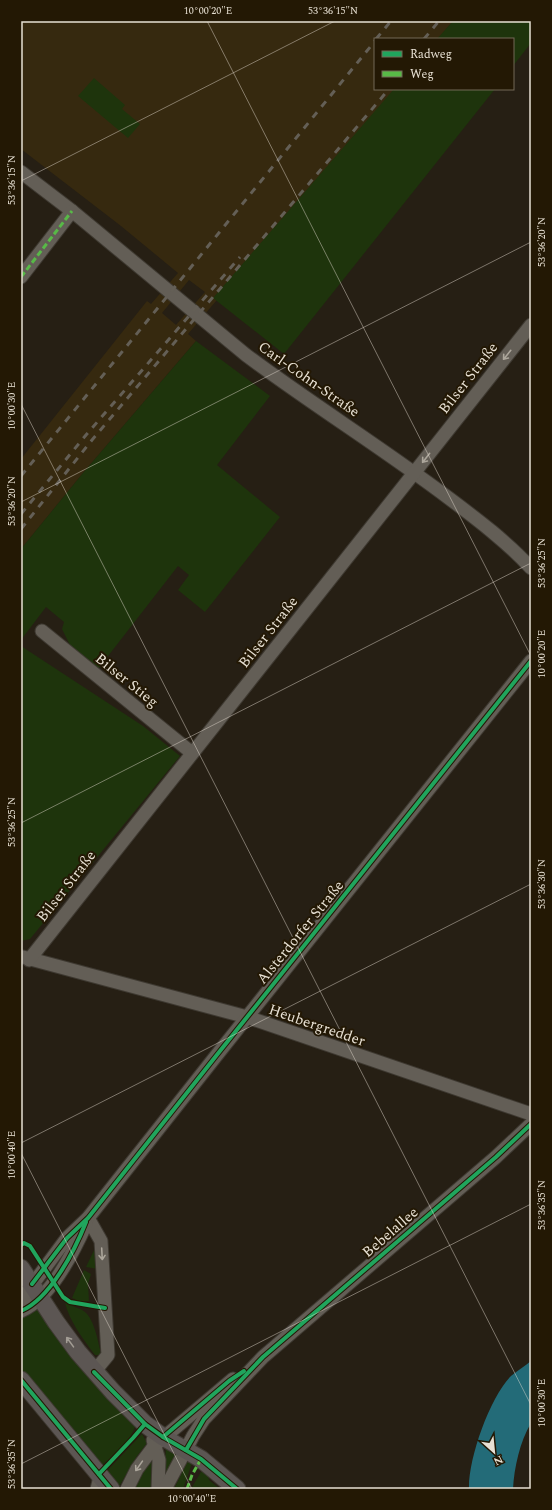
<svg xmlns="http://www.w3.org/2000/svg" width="552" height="1510" viewBox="0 0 552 1510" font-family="Spectral,serif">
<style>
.built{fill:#36290f;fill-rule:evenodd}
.green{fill:#1e340c}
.water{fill:#236b78}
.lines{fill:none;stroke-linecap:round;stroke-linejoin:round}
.minor-casing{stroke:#3e3931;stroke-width:15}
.major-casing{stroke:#3e3931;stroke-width:19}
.minor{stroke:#635e56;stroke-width:13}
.major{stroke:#5c5653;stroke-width:17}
.rail{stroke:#645f56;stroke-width:3;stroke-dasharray:7 7;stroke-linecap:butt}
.quiet{stroke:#58b947;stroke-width:3;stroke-dasharray:6 3;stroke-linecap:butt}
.cycleway-casing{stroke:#231804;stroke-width:6}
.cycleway{stroke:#20a55d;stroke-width:4}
.oneway{stroke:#aca69b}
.oneway2{stroke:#a29c94}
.ticks{fill:none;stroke:#e8e1d4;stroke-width:1;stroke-opacity:0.45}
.labels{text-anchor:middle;stroke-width:4;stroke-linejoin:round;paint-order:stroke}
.street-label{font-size:15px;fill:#e8e1d4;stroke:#231804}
.neatline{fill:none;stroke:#e8e1d4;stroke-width:1.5}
.ticks-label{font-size:10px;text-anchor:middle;fill:#e8e1d4}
</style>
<rect width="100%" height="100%" fill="#261f14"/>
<path class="built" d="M21,21H453L438,39H375V89H396L188,334L196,341L83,473L21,549V459L147,301L151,304L178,273L121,226L21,149ZM189,280L205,292L176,325L162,313Z"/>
<g class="green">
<polygon points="453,21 531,21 531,43 513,66 513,39 437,39"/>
<polygon points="94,78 125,105 122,109 140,124 128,138 78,96"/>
<polygon points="394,89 495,89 284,354 213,298"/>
<polygon points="196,341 270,396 217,465 280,517 205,612 178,590 189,575 178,566 98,669 71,647 62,629 64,622 46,607 21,640 21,549 83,473"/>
<polygon points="21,646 143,726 180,756 30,939 21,941"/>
<polygon points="96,1246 98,1269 86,1267"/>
<polygon points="84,1270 91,1274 88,1284 89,1301 79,1301 72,1298"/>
<path d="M65,1303C71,1306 80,1308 85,1312C95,1320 99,1346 102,1358H100L98,1355H95C83,1339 70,1322 65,1303Z"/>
<path d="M38,1308L77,1362L135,1427C129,1442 114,1455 101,1466L24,1375L21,1370V1317Z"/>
<polygon points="142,1434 147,1443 137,1456 120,1485 118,1486 106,1472"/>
<polygon points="166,1448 177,1454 164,1478"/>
<path d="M150,1460L152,1461C154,1471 153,1479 150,1489H134L142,1471Z"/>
<polygon points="188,1460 192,1463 183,1489 174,1489"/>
<polygon points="202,1470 208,1475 209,1480 220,1489 191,1489"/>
</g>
<path class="water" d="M531,1361V1423C520,1441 514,1468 513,1489H469C468,1459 490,1397 511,1376C517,1371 525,1366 531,1361Z"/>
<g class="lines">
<g class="minor-casing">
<g id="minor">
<path d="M21,172L72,211L246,355C313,405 384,449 450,499C478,520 507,542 531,568"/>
<polyline points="21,277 72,211"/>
<polyline points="42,631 192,753"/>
<polyline points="23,957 247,1017 531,1114"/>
<polyline points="29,960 531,325"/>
<polyline points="88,1218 101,1241 108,1355 94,1372"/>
<polyline points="21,1300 67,1238 88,1218 216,1056 531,661"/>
<path d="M21,1311C50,1299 74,1251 86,1224"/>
<polyline points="153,1440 159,1460 158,1489"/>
<polyline points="97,1489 100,1477"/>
<polyline points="127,1489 137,1469 155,1445 233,1379"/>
<polyline points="165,1489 193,1436 204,1419 263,1357 496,1157 531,1124"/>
</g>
</g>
<g class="major-casing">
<g id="major">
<polyline points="21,1268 56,1322 78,1352 113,1392 145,1424 163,1437 201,1459 237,1489"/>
<polyline points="21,1380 111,1489"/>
</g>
</g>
<use href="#minor" class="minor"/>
<use href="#major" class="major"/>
<g class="rail">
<polyline points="376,39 391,21"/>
<polyline points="424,39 439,21"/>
<polyline points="21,476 375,41"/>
<polyline points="21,514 86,435 240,257"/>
<polyline points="21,529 92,440 389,89"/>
</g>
<g class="quiet">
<polyline points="21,277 72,211"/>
<polyline points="187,1489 192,1475 201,1459"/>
</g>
<g class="cycleway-casing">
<g id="cycleway">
<polyline points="21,1245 24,1243 30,1246 63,1297 70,1302 105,1308"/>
<polyline points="32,1284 67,1238 88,1218 216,1056 531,661"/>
<path d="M21,1311C50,1299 75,1250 86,1222"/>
<polyline points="94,1372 145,1424 163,1437 201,1459 237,1489"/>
<polyline points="21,1380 111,1489"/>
<polyline points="163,1437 229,1381 244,1371"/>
<polyline points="186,1450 204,1419 263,1357 496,1157 531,1124"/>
<polyline points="99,1474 133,1438 145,1424"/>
</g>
</g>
<use href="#cycleway" class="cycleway"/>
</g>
<defs><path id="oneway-shaft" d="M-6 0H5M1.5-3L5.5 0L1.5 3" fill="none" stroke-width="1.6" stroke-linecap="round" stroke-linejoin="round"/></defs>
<g class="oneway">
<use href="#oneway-shaft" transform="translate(507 355) rotate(129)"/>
<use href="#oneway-shaft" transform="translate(426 458) rotate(128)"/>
<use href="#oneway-shaft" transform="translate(102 1254) rotate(87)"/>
<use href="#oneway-shaft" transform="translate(139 1466) rotate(125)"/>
</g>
<use class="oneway2" href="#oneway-shaft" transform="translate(70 1342) rotate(-126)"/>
<path class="ticks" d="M207,21L531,656M21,181L335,21M21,404L531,1405M21,502L531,242M21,823L531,563M21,1143L531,884M21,1153L192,1489M21,1464L531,1204"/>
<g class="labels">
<g class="street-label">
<text transform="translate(468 378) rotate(-52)" y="5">Bilser Straße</text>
<text transform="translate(309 379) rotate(35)" y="5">Carl-Cohn-Straße</text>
<text transform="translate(268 632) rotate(-52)" y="5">Bilser Straße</text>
<text transform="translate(127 680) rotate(39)" y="5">Bilser Stieg</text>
<text transform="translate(66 886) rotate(-52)" y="5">Bilser Straße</text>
<text transform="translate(300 932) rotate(-51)" y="5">Alsterdorfer Straße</text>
<text transform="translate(317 1025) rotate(19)" y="5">Heubergredder</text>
<text transform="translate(390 1232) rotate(-41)" y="5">Bebelallee</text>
</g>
</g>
<rect width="552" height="1510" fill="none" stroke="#231804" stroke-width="44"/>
<rect x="374" y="38" width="140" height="52" fill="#231804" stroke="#726857"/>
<rect x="382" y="51" width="20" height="6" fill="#20a55d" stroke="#726857"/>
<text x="410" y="58" font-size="12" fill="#e8e1d4">Radweg</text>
<rect x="382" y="71" width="20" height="6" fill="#58b947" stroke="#726857"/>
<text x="410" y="78" font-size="12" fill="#e8e1d4">Weg</text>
<g transform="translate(494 1452) rotate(153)" stroke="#231804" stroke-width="3" paint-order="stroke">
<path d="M0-3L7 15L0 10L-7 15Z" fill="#e8e1d4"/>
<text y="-6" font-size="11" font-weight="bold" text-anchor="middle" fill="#e8e1d4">N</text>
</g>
<rect x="22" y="22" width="508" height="1466" class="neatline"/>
<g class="ticks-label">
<text x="208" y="14">10°00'20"E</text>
<text x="333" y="14">53°36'15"N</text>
<text transform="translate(11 180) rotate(-90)" y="4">53°36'15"N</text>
<text transform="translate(541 242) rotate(-90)" y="4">53°36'20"N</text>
<text transform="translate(11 406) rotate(-90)" y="4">10°00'30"E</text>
<text transform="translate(11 501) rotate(-90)" y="4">53°36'20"N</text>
<text transform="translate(541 563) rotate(-90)" y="4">53°36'25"N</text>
<text transform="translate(541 654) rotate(-90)" y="4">10°00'20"E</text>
<text transform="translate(11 822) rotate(-90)" y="4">53°36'25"N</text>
<text transform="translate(541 884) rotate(-90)" y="4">53°36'30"N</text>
<text transform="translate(11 1155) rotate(-90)" y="4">10°00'40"E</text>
<text transform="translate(541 1205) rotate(-90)" y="4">53°36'35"N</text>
<text transform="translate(541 1403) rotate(-90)" y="4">10°00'30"E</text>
<text transform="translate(11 1464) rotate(-90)" y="4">53°36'35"N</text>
<text x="192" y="1502">10°00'40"E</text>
</g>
</svg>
